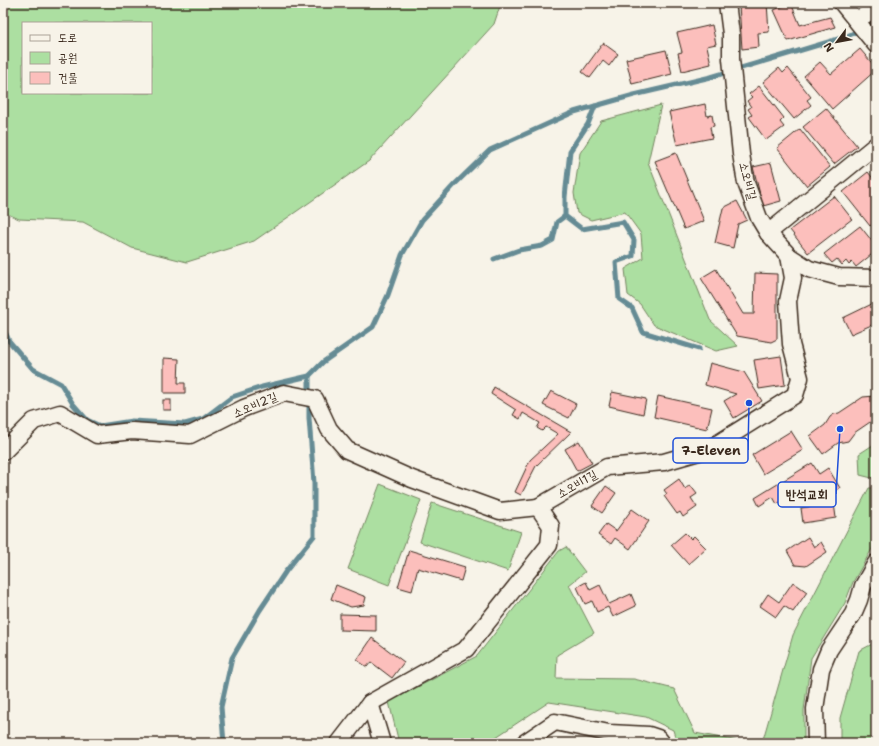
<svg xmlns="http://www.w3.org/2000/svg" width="879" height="746" viewBox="0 0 879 746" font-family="'Shantell Sans','Poor Story',sans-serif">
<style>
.green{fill:#acdfa1;stroke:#748460;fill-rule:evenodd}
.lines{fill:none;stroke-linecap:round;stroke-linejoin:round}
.stream{stroke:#658b94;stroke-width:5}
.building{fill:#fcbfbc;stroke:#3b2a1e}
.minor-casing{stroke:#3b2a1e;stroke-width:19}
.minor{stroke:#f7f3e8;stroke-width:16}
.labels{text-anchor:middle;stroke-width:3;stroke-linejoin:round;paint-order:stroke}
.street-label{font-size:12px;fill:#3b2a1e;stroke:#f7f3e8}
.leader{fill:none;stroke:#1d4ed8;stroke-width:1.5}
.callout-dot{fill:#1d4ed8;stroke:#f7f3e8;stroke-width:1.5}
.callout{fill:#f7f3e8;stroke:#1d4ed8;stroke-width:1.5}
.callout-label{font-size:13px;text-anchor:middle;font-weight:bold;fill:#3b2a1e}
</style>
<rect width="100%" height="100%" fill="#f7f3e8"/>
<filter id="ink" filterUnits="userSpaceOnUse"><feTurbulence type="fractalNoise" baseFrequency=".025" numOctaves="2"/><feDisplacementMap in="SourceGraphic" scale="8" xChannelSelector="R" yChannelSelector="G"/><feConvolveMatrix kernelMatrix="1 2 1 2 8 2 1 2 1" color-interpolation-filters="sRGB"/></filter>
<g filter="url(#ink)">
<g class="green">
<path d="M3,3H501L494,24L369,161L254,241L187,262L132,248L83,222L19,219L3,212ZM23,23H151V93H23Z"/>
<polygon points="661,105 648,162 710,320 738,346 716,351 654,325 640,304 628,295 625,269 643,258 641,234 625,212 591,220 577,213 574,193 580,153 601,121"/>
<polygon points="876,443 876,479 860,475 859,454"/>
<polygon points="380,484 421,500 389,585 348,569"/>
<polygon points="869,488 876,488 876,542 853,582 845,603 811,658 804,710 804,743 762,743 793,635"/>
<polygon points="432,503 521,532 508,571 420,542"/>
<polygon points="566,547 585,572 569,585 594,633 557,655 556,678 634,679 674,689 695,733 749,743 677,743 673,730 646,717 549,702 487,743 399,743 389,702 477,656 559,551"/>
<polygon points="876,642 876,743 840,743 840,718 859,651"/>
</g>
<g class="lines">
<g class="stream">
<polyline points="595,106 588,124 570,151 565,197 565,216 582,229 623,222 634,240 633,256 616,262 619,299 632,308 643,332 699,349"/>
<polyline points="494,259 519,250 542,246 553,240 557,222 565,216"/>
<polyline points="3,327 9,341 33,369 61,384 73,404 87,420 100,426 132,421 185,424 203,419 232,397 262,387 309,376 323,362 373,327 388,295 402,255 422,220 455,184 490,150 574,112 634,95 711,77 845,37 876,23"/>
<polyline points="224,743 221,707 232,658 260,610 286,571 314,536 314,483 309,418 309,376"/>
</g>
</g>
<g class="building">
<polygon points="767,3 769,32 758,33 759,47 742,49 739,5"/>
<polygon points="791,3 800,25 830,17 835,27 788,41 774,10"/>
<polygon points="712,25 716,44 707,46 711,64 682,71 678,53 682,52 677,33"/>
<polygon points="603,43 618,54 609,66 603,61 590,78 582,72"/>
<polygon points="860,49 876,68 876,70 832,109 804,76 820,62 831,74"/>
<polygon points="666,50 672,74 632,84 626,59"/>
<polygon points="779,68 783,73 788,68 811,97 807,100 811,105 794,119 763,82"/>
<polygon points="759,86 784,118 780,122 784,127 766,140 749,117 752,115 748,109 751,107 747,101 752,97 749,94"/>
<polygon points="705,104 707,116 712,115 714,126 710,127 712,138 677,145 669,112"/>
<polygon points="826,108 857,146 834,164 803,127"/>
<polygon points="800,129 830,167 807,186 777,148"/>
<polygon points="676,153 704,221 684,229 655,161"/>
<polygon points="771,163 781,201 763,206 753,167"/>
<polygon points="868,172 876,182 876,221 870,226 843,192"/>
<polygon points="834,196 852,219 808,253 790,230"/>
<polygon points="737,201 747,220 738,224 733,248 715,243 723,208"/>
<polygon points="860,226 876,246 876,251 856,267 852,262 849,265 846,261 842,265 837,259 832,263 824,254"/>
<polygon points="716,269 743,314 754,314 755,273 777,274 777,339 771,342 737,336 701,278"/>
<polygon points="876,302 876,323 851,334 843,318"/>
<polygon points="781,356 785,385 759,389 754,360"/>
<polygon points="164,358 179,359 178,383 185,383 185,393 164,393"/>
<polygon points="710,363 744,372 762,401 734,418 724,401 736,394 705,385"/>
<polygon points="494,387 571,432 536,466 521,495 515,492 530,460 558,434 546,427 542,431 537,428 540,423 523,413 520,419 513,415 516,410 491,394"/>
<polygon points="551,391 576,404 569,418 543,405"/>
<polygon points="612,392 646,399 643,414 609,406"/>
<polygon points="658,396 712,408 707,429 654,417"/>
<polygon points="875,396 876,397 876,418 854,433 848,441 838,443 823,454 810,436 825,425 830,417 834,414 839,413 863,397"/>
<rect x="163" y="400" width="8" height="10"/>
<polygon points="791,431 803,450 763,474 752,455"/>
<polygon points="579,441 592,463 577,471 565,449"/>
<polygon points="812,463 819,474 828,468 840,488 826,497 803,498 799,490 777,504 773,497 759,506 755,498"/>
<polygon points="679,479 685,489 690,485 697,494 691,498 697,507 683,517 680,512 677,514 664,496 667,494 664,490"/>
<polygon points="606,486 616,493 602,513 592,506"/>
<polygon points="834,503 836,518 803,523 801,508"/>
<polygon points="632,509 649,521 630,549 615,538 611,544 598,535 606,524 616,531"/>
<polygon points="685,533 691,539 694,536 706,548 688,564 671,545"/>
<polygon points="808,537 814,547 821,542 827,552 806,566 795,565 787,551"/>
<polygon points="409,550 465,567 461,581 418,568 412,591 398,587"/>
<polygon points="586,582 590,590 600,585 609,604 631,594 636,606 613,617 608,607 597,612 592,601 585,604 577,587"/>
<polygon points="793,582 807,592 793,612 784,606 776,617 760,606 768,594 779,602"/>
<polygon points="336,585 366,597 364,605 351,607 331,599"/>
<polygon points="340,614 376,615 376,631 340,630"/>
<polygon points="372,638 404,662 392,678 371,662 367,667 357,660"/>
</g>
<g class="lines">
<g class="minor-casing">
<g id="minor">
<polyline points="727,3 731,34 731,59 741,154 746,183 759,218 768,233 789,256 809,269 839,277 876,278"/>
<polyline points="842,3 876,45"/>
<polyline points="856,20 876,9"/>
<polyline points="768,233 876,145"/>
<polyline points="3,452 34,421 60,413 97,435 132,431 190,435 244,408 284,393 315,399 329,429 347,450 412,479 500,511 538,507"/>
<polyline points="370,703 382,743"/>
<polyline points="339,743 370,703 466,649 549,545 551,526 538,507 607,467 664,462 709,449 795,395 800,378 791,344 788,301 793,278 789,256"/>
<polyline points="524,743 555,722 609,733 649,735 658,738 662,743"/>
<polyline points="816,743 815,709 821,669 829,650 853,614 859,600 863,586 876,563"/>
</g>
</g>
<use href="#minor" class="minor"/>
</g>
</g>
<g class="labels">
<g class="street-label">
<text transform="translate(748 181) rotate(76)" y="4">소오비길</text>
<text transform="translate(255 405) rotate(-23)" y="4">소오비2길</text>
<text transform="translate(577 484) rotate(-30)" y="4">소오비1길</text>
</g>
</g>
<path class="leader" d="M749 403L748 450M840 429L836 494"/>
<g class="callout-dot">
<circle cx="749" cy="403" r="4"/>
<circle cx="840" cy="429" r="4"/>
</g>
<g class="callout">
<rect x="673" y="438" width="75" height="25" rx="4"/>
<rect x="778" y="482" width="58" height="25" rx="4"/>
</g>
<g class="callout-label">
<text x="711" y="455">7-Eleven</text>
<text x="807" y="499">반석교회</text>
</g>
<rect width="879" height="746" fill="none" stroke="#f7f3e8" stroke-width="16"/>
<rect x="8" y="8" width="863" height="730" fill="none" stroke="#3b2a1e" stroke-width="1.5" filter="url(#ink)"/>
<rect x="22" y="22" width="130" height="72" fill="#f7f3e8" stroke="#aca397"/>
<rect x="30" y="35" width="20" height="6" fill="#f7f3e8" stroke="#aca397"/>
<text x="58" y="42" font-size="12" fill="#3b2a1e">도로</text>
<rect x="30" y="52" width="20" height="12" fill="#acdfa1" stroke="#aca397"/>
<text x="58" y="62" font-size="12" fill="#3b2a1e">공원</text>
<rect x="30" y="72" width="20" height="12" fill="#fcbfbc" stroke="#aca397"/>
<text x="58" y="82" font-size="12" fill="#3b2a1e">건물</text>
<g transform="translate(837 42) rotate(238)" stroke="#f7f3e8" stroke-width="3" paint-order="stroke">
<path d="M0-3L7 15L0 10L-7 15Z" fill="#3b2a1e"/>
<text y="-6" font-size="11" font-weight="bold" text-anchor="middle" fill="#3b2a1e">N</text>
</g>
</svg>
